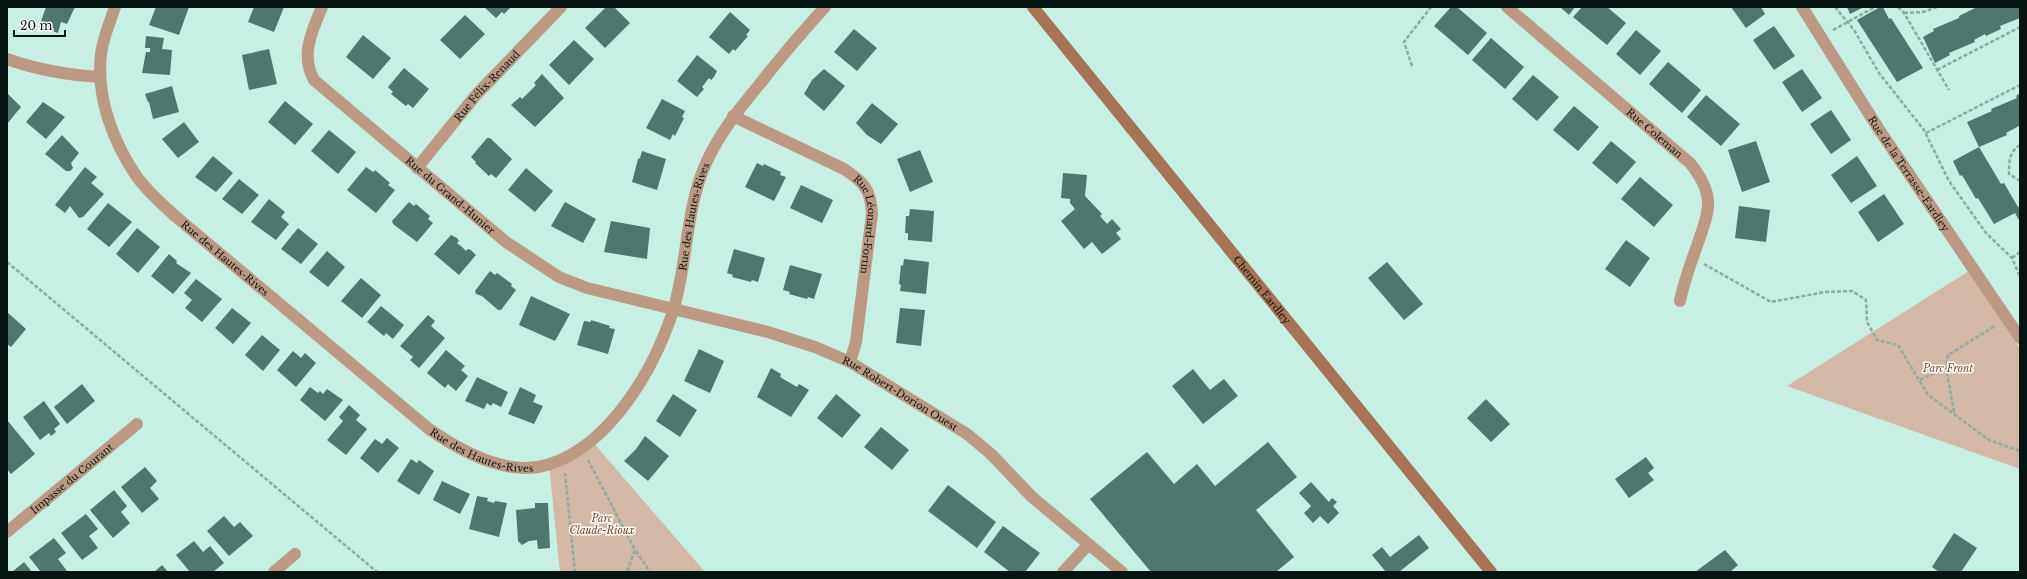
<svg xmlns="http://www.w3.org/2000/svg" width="2027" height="579" viewBox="0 0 2027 579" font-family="'Libre Baskerville',serif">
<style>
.green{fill:#d3b8a7}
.building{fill:#51766d}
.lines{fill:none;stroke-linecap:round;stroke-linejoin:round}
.path{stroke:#8baba3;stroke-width:2.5;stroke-dasharray:4 2;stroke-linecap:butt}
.street{stroke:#bb9984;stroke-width:12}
.secondary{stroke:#a47454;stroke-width:12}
.labels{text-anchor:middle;stroke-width:3;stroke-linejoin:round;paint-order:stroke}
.street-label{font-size:10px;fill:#061512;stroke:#fff}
.park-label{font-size:10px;font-style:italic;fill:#764622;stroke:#fff}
</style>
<rect width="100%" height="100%" fill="#c7efe4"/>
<g class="green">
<polygon points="1969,271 2020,349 2020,469 1787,386"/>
<polygon points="591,440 705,572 560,572 549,465"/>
</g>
<g class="building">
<polygon points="46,7 75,7 67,24 61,22 58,33 39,27"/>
<polygon points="156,7 189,7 179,35 149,25"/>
<polygon points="254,7 284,7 274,32 248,22"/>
<polygon points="484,7 511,7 504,14 502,12 496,18"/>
<polygon points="606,7 614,7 630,23 605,48 585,28"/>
<polygon points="1451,7 1457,7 1487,33 1468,55 1434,26"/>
<polygon points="1560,7 1575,7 1569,15"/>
<polygon points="1582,7 1607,7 1626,23 1607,45 1573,17"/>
<polygon points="1731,7 1761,7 1765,14 1746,28"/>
<polygon points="1847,7 1864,7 1850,14"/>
<polygon points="1880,7 1883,7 1889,19 1891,18 1923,68 1897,82 1857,20"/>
<polygon points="1977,7 2020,7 2020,18 2000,26 2001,29 1986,36 1985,34 1974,40 1975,42 1949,53 1950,55 1935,63 1923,37 1934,31 1933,29 1959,18 1959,16"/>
<polygon points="730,12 750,30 746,35 748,36 735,51 733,49 729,54 709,37"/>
<polygon points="465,15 485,34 460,59 440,40"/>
<polygon points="1774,26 1795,56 1774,70 1753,40"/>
<polygon points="854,29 877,48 857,71 834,52"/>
<polygon points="1636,30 1661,51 1640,75 1616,54"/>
<polygon points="363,35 391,58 373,79 346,57"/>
<polygon points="146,36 164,38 162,49 172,50 170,75 142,73 146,52 150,52 150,48 145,48"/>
<polygon points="1491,38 1524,67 1505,89 1472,60"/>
<polygon points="574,40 594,59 569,85 549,65"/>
<polygon points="269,49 277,84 249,90 242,55"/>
<polygon points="697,55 717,71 714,77 711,80 709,78 702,87 704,89 697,97 677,81"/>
<polygon points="1668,62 1701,90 1682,113 1649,84"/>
<polygon points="404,68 429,89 413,108 408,104 406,106 391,94 393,92 388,87"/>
<polygon points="824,69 845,86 824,111 804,94 812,80"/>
<polygon points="1802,69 1822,98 1802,112 1782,82"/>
<polygon points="542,74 564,98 535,127 511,105 520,97 522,99 536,85 534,83"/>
<polygon points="1533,75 1559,97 1537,121 1512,99"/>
<polygon points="172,86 179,112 153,119 149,102 148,102 145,94"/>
<polygon points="7,93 21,107 7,124"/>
<polygon points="2020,93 2020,129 2019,126 2006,133 2007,135 1979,147 1967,122 1992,111 1991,109 2017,98 2016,96"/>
<polygon points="1706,95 1740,124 1721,146 1687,117"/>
<polygon points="662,99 685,111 682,117 684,118 675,136 673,134 670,140 646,128"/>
<polygon points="285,101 313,124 295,145 268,122"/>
<polygon points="43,102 65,117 46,139 26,122"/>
<polygon points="872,103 898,124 881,144 867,135 856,123"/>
<polygon points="1574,106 1599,127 1578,151 1553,130"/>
<polygon points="1831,110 1851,140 1831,154 1810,124"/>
<polygon points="184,122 199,142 178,158 162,139"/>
<polygon points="329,130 356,152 338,174 311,151"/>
<polygon points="62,135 79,153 71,163 73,168 70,171 66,171 45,154"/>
<polygon points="487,138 490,138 512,159 496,178 491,174 489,176 475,163 476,162 471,157"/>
<polygon points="1611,141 1636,162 1617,184 1592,163"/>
<polygon points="1756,141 1770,182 1742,192 1728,150"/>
<polygon points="1979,147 2001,184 2004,183 2018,207 2020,206 2020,222 2015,213 1994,224 1978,198 1976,199 1962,175 1960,176 1953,161"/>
<polygon points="920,150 933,182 910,192 897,159"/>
<polygon points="642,151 666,159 657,190 632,182 638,159 640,158"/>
<polygon points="213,156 233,173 216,192 195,177"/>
<polygon points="1857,156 1877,186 1851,203 1831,175"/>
<polygon points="757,163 763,166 764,164 781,172 780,175 786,177 774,201 745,187"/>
<polygon points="85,167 97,177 91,183 104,194 83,217 79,218 70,206 65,213 55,205"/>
<polygon points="366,167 373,172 375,170 382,176 390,183 388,185 395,190 376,213 347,190"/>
<polygon points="526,168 553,191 535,212 508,190"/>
<polygon points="1063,173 1087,175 1085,196 1102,214 1100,216 1107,224 1112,219 1121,229 1116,233 1121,239 1102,254 1092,242 1084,249 1061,221 1075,209 1070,203 1070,199 1061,198"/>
<polygon points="1640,177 1673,205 1654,227 1621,199"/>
<polygon points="239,179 259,195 242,214 222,199"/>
<polygon points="801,185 833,200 822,223 790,208"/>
<polygon points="1884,194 1904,224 1878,242 1858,212"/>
<polygon points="269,199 285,212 281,217 289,224 276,240 251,222"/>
<polygon points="409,202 414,206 416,204 430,216 428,219 433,223 417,242 393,224 392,221"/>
<polygon points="565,202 596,219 583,243 551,226"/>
<polygon points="108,203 132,222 109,247 87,229"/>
<polygon points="1739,206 1770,210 1766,242 1735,238"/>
<polygon points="910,209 934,211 932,242 908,240 908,233 905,233 906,216 909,216"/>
<polygon points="611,221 650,228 647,259 604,252"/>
<polygon points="137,228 160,247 138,273 116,254"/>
<polygon points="298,228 318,244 301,264 281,249"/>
<polygon points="451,235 457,238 459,241 457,243 462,247 466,251 468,249 471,250 476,255 459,275 434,254"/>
<polygon points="1626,240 1650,258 1630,287 1605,269"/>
<polygon points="734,249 765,258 758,282 752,280 751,282 732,277 733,275 727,273"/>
<polygon points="327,251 345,267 328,287 309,272"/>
<polygon points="169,254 177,261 176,263 191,273 173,294 151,276"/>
<polygon points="904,259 929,262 926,294 900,291 901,285 899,284 901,265 903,266"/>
<polygon points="1387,262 1423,304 1404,320 1368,278"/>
<polygon points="790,265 822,274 814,299 808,297 807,299 789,294 790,292 783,290"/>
<polygon points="490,271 495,275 497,273 512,284 511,286 516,290 501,310 498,310 482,296 476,294 475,291"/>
<polygon points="361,278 381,295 362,318 341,301"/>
<polygon points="196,279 222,299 202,322 185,308 192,300 184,293"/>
<polygon points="531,296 570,314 555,341 519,325"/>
<polygon points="381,306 404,325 393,339 386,333 384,336 367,322"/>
<polygon points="232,308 251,323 233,344 215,328"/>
<polygon points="900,308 925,310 921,346 896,343"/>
<polygon points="7,312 26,329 11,347 7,344"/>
<polygon points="428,315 435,321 431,326 445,338 419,368 410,360 413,357 400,346"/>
<polygon points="591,320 610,326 609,328 615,329 608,354 577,345 584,321 591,322"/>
<polygon points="262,335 280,350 263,371 245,355"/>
<polygon points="699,349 724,361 710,393 684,381"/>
<polygon points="446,350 465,366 461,370 468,376 456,391 448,384 445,388 427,373"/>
<polygon points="293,351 301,358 305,353 316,363 296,387 277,370"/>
<polygon points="771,368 781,374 780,377 797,387 799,384 809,390 791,417 757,397"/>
<polygon points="1193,369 1210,390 1224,379 1238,396 1203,424 1172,386"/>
<polygon points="477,377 508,392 501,407 493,403 491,406 487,403 484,409 465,401"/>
<polygon points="82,384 95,401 67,424 54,407"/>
<polygon points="310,387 318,393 320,391 323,394 327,389 343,400 325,421 300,400"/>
<polygon points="520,387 536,395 533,402 543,406 534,424 508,414"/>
<polygon points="673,394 697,410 680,437 656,421"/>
<polygon points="836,394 861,415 842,438 817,418"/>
<polygon points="1486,399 1510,424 1491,442 1467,418"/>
<polygon points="44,401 60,424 54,429 56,432 51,436 49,433 40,440 23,417"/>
<polygon points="349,405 360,415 356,420 367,429 346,455 327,440 343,421 339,417"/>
<polygon points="7,420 35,454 11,474 7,469"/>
<polygon points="881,427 909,450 892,470 864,447"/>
<polygon points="645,436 669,456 648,481 624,461 636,449"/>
<polygon points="387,438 399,448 378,473 360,458 375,439 382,444"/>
<polygon points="1268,442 1297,477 1256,510 1294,557 1276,572 1151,572 1090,499 1147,452 1174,484 1197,464 1215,486"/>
<polygon points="1646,457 1654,468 1648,473 1654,480 1629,498 1615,479"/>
<polygon points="411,459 417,463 419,460 434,471 419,495 397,481"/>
<polygon points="145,467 157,481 150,488 159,499 142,513 121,487"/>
<polygon points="442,481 470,494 460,514 433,500"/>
<polygon points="1311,482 1329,502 1332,498 1337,502 1333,506 1339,513 1328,524 1320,516 1313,523 1304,513 1311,506 1299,493"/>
<polygon points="948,485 996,522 977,548 928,511"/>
<polygon points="114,490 127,506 121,512 130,523 113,538 90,510"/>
<polygon points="477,496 488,498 487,501 494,503 495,501 507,503 499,537 469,529"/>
<polygon points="535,503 548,503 550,548 538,549 537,540 529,541 522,545 518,541 516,510 535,508"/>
<polygon points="86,514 98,529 89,536 98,548 82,560 61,533"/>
<polygon points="224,516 234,527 240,522 253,536 229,556 207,531"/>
<polygon points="1003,526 1040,553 1025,572 1010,572 984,552"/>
<polygon points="1954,533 1977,548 1961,572 1939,572 1932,567"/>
<polygon points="1419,535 1429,548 1399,572 1386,572 1372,555 1382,547 1390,557"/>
<polygon points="54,538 66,553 58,559 67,571 41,572 29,557"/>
<polygon points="194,541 203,552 210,546 224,563 213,572 190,572 176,555"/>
<polygon points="1725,550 1738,565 1730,572 1695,572"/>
<polygon points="24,562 32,572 12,572"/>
<polygon points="162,565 168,572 154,572"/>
</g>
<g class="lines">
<g class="path">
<polyline points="1835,7 1854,30 1879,73 1924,130 1949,181 1986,233 2012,258 2020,277"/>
<polyline points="1898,7 1904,13 1949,90"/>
<polyline points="1904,13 1923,12 1937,7"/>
<polyline points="1833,30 1875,7"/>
<polyline points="1412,66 1404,42 1431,7"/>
<polyline points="1937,70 2020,27"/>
<polyline points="1926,133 2020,85"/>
<path d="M2020,145C2009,152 2009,162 2009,174L2020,181"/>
<polyline points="2012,258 2020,252"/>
<polyline points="7,262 377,572"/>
<polyline points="1704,264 1771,302 1825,292 1852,291 1866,300 1867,322 1877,340 1898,345 1928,395 1989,440 2020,451"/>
<polyline points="1920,380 1946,367"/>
<polyline points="1954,412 1946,367 1948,355 1995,326"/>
<polyline points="588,460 635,550 627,572"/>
<polyline points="565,473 575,572"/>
<polyline points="636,551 650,572"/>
<polyline points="643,572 650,572"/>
</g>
<g class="street">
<path id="s1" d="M115,7C110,22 103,38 101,54C96,97 113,142 137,177C148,192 162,204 175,216L429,429C462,452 509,478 550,464C611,444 654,369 673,311C688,263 685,208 707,161C720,133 739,109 759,85C780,58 802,32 825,7"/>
<path id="s2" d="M322,7C312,31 300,55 314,80L506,242L559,277L587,288L768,332L815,347L850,362L967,434L991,454L1032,497L1122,572"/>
<path id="s3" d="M1507,7L1690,163C1699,174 1707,187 1708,201C1709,215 1702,230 1698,243C1691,262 1684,281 1680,301"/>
<path id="s4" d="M1802,7L1878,128L2020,338"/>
<path d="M7,59C38,70 67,75 100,77"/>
<path id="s5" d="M733,116L844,169C864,182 871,190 872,214L856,342L850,362"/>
<path id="s6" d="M417,168L476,95L561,7"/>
<path id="s7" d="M7,532L137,424"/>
<polyline points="274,572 295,554"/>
<polyline points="1063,572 1088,545"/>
</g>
<path class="secondary" id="s8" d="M1033,7L1491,572"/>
</g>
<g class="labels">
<g class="street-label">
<text dy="4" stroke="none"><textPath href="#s6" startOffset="108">Rue Félix-Renaud</textPath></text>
<text dy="4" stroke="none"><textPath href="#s3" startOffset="194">Rue Coleman</textPath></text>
<text dy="4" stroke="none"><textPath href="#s4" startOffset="198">Rue de la Terrasse-Eardley</textPath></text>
<text dy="4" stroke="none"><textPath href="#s2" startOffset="255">Rue du Grand-Hunier</textPath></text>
<text dy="4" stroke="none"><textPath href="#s1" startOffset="996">Rue des Hautes-Rives</textPath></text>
<text dy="4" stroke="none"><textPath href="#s5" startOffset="188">Rue Léonard-Fortin</textPath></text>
<text dy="4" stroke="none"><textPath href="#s1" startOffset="300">Rue des Hautes-Rives</textPath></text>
<text dy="4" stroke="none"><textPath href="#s8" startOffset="364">Chemin Eardley</textPath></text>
<text dy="4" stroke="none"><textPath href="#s2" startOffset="754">Rue Robert-Dorion Ouest</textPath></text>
<text dy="4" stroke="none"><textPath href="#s1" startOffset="624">Rue des Hautes-Rives</textPath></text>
<text dy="4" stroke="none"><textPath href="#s7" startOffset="84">Impasse du Courant</textPath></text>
</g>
<g class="park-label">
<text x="1948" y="372">Parc Front</text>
<text x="602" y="522">Parc<tspan x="602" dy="12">Claude-Rioux</tspan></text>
</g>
</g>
<rect width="2027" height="579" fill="none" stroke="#061512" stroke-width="16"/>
<path d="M14 30v6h51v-6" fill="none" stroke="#061512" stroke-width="2"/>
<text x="20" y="30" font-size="12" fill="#061512" stroke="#ffffff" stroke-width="3" paint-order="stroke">20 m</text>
</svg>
